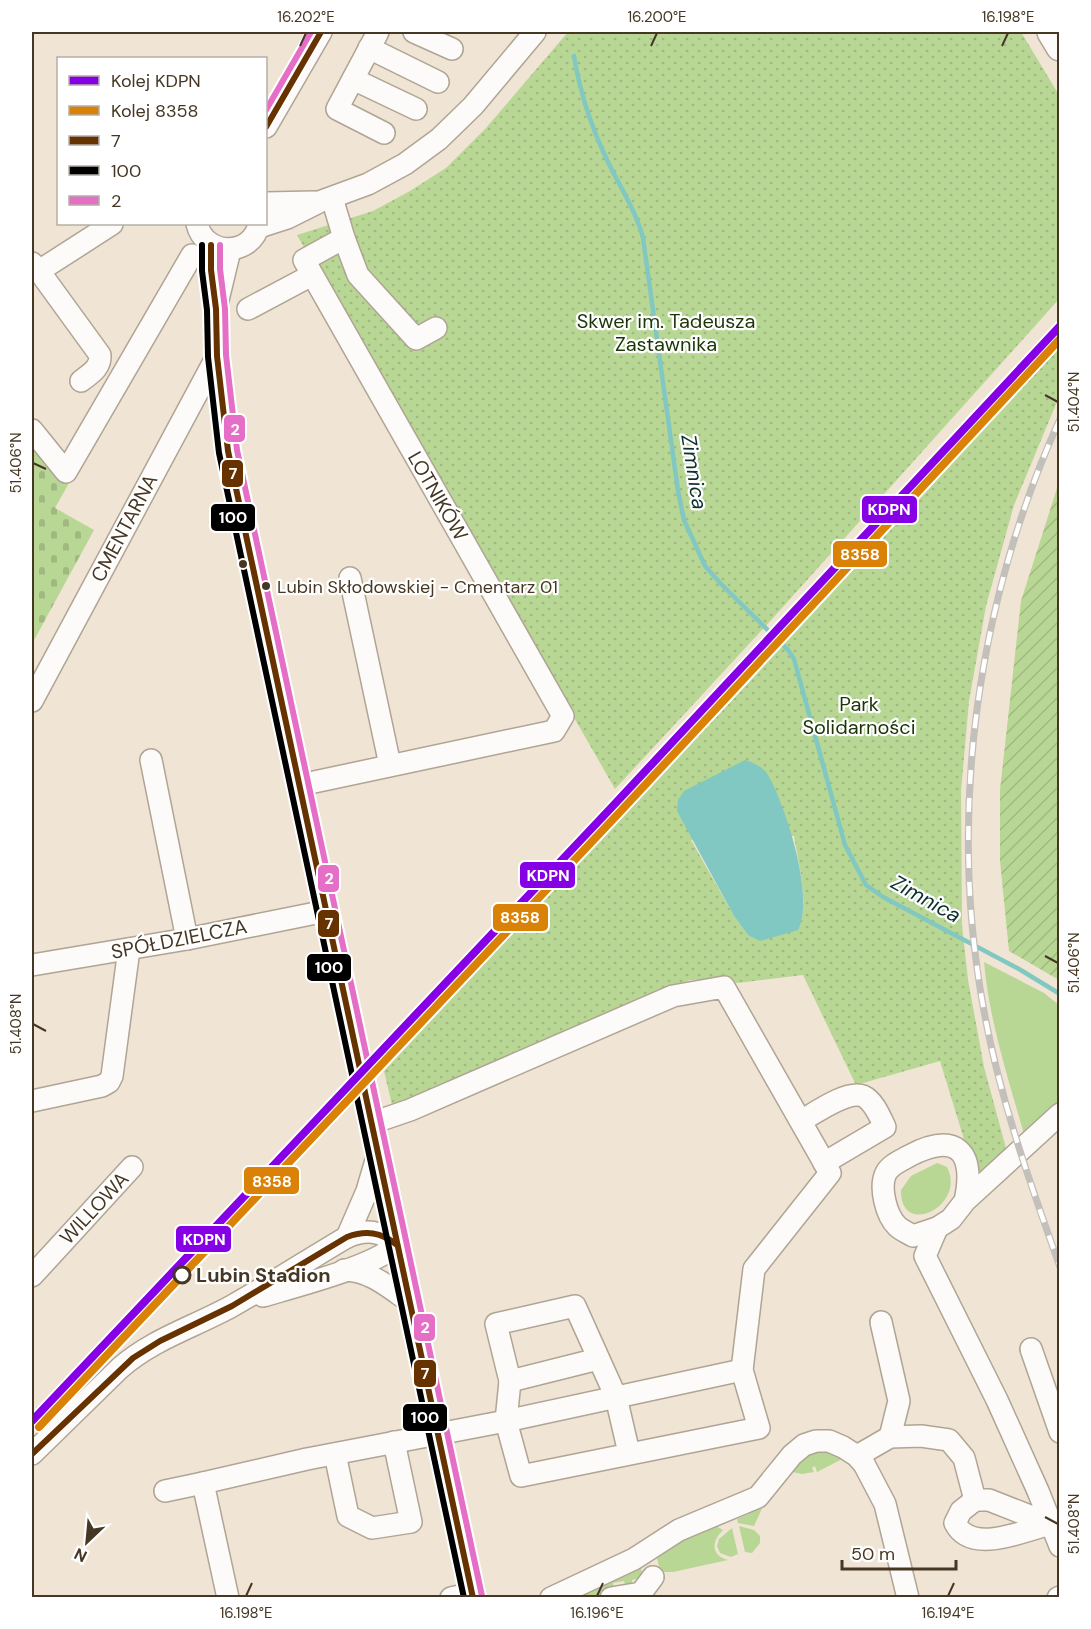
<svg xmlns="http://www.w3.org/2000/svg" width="1091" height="1629" viewBox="0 0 1091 1629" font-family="'DM Sans',sans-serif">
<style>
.grass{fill:#b8d795}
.cemetery{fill:url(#cemetery-stones)}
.park{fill:url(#park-dots);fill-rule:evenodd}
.garden{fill:url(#garden-furrows)}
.water{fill:#81c7c2}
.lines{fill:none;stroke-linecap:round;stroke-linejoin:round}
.stream{stroke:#81c7c2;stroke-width:4.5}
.minor-casing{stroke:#b0a494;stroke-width:24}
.major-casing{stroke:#b0a494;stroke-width:30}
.minor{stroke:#fdfbf9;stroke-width:21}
.major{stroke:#fdfbf9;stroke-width:27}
.rail-casing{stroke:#c3bfba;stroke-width:7}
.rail{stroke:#fff;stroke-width:4.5;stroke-dasharray:14;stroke-linecap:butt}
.bus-1-casing{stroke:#fff;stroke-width:10}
.bus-2-casing{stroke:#fff;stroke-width:10}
.bus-3-casing{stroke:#fff;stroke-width:10}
.bus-1{stroke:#630;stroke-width:6}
.bus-2{stroke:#000;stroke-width:6}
.bus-3{stroke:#e56fc7;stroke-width:6}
.rail-1-casing{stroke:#fff;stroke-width:12}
.rail-2-casing{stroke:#fff;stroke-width:12}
.rail-1{stroke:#8500e5;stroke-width:8}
.rail-2{stroke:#da8207;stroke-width:8}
.ticks{fill:none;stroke:#453723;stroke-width:2}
.bus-dot{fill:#453723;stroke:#fff;stroke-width:2}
.stop-dot{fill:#fff;stroke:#453723;stroke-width:3}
.labels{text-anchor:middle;stroke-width:4.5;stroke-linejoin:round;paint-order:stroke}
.bus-label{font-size:18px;fill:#453723;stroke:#fff;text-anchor:start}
.park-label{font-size:20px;fill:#1b3507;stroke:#fff}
.street-label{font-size:20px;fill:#453723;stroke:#fff}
.stop-label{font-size:20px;font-weight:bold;fill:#453723;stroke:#fff;text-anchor:start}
.water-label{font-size:21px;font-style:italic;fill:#0d2f2f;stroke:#fff}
.line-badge{stroke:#fff;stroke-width:2}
.badge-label{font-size:16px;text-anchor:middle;font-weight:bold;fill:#fff}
.neatline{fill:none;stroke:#453723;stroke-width:2}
.ticks-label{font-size:15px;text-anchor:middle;fill:#453723}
</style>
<defs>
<pattern id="cemetery-stones" width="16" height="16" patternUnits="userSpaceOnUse" patternTransform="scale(1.5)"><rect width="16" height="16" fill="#b8d795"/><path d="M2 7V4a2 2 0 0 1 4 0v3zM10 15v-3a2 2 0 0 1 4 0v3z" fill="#a0b980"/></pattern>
<pattern id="park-dots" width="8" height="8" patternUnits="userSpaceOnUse" patternTransform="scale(1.5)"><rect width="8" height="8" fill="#b8d795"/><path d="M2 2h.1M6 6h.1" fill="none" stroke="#a0b980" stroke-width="1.8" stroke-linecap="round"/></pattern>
<pattern id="garden-furrows" width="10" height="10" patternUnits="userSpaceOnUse" patternTransform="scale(1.5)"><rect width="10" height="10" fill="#b8d795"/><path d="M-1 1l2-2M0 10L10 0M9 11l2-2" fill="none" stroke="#a0b980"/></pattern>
</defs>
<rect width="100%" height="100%" fill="#f0e4d4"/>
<g class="grass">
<path d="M984,962L1044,993L1059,1005V1102L1024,1134C1008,1078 989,1020 984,962Z"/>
<path d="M937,1163L947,1167C967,1206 900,1239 901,1190L911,1176Z"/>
<polygon points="815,1448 846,1457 817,1472 815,1466 812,1468 814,1472 802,1474 788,1471"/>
<polygon points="766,1500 754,1526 738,1523 737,1519 749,1514 751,1507"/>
<path d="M716,1526L723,1530C711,1542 711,1555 728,1560L673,1572H660L656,1553L674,1539Z"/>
<polygon points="739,1526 754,1530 760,1536 760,1543 752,1553 745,1552"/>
<polygon points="732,1528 738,1554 731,1557 720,1553 717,1546 719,1539"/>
<path d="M640,1564L643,1577L632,1580L633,1588L627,1590L624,1581L613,1583L614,1591C602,1601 578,1597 562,1598L593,1584L600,1587L628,1575L630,1568Z"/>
</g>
<polygon class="cemetery" points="32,446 57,475 69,483 55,508 94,530 32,644"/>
<g class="park">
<polygon points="568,32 1021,32 1059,95 1059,299 773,618 615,789 297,235 373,211 410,191 446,168 486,128"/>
<path d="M1059,340V397L1014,505L986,606L969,701L961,791L962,925L968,980L984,1067L1007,1152L978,1185L940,1061L856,1085L803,975L737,983L718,979L690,980L393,1109L384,1071ZM794,836C798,863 811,906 797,930L748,935L734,916L691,840Z"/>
</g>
<polygon class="garden" points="1059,482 1059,980 1009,951 1000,861 1000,790 1021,601"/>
<path class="water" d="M745,760C754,763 763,767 768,775C786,807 815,897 798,930L760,941L748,935L734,916L677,811L678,800L684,791Z"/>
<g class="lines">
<path class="stream" d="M574,56C580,93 592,129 608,162C620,187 636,211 643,238L678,491L684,520L705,566L721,584L788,650L794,659L845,845L866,885L883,897L1019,969L1060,994"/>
<g class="minor-casing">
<g id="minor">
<polyline points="378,32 337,109 384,133"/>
<polyline points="414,32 452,49"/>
<polyline points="369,48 438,82"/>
<polyline points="353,79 416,109"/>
<polyline points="266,127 321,32"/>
<polyline points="332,198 344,238 358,275 416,339 436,328"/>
<polyline points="266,203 315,202"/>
<path d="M197,224C205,257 252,257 259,224"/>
<polyline points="259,227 287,218 319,202 368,184 405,164 439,139 473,106 535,32"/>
<polyline points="211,245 211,270 216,309 217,356 228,451 473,1598"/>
<polyline points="32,263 39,271 112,224"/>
<path d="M39,271L100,355C101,368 90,374 81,381"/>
<polyline points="218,300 230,250"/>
<polyline points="248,309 312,275"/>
<polyline points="32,430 66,472 192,255"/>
<polyline points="350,578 390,765"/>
<polyline points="32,701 217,356"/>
<polyline points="151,760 187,939"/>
<polyline points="300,785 554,731 563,716 304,260 344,238"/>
<polyline points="32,965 187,939 326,911"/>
<polyline points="32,1101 102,1086 109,1082 112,1076 129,949"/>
<path d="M801,1121C815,1113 847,1090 863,1096C874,1101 880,1117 885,1127L824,1163"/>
<polyline points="372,1123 410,1110 673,996 724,987 830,1173 754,1269 742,1370 759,1428 521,1476 506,1421 510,1381 496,1324 575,1306 616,1397 629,1453"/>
<path d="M965,1201C976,1151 956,1131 909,1156C901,1161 891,1164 886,1173C879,1187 886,1215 897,1226C901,1230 908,1233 913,1236L937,1228L951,1219L965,1201L1060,1114"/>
<polyline points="937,1228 925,1256 997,1400 1038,1491 1060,1546"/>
<polyline points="347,1237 367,1191 377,1157"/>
<path d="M344,1270C370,1270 390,1288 411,1303"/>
<polyline points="32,1276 132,1167"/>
<path d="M263,1296C297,1286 372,1267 397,1245"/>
<polyline points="881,1322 899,1401 890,1437"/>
<polyline points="1031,1349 1060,1432"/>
<polyline points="510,1381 598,1359"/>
<path d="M32,1454L120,1368C153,1339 194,1327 232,1306C271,1284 308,1260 347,1237C366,1229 381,1230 397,1245"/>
<polyline points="335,1454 348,1516 372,1528 411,1522 394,1442"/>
<polyline points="857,1456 890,1437 921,1436 949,1440 964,1458 975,1500 989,1500 1050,1524"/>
<polyline points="165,1491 203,1483"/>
<path d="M975,1500L961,1511L955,1523C971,1555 1023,1531 1050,1524"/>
<polyline points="228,1598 203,1483 307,1459 506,1421 742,1370"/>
<polyline points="451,1598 473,1593"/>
<polyline points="551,1598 634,1559 679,1530 758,1497 792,1455 804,1445 816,1441 829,1441 843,1447 857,1456 864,1464 885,1504 908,1598"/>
<polyline points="611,1598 641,1593 653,1577"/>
<polyline points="1058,1598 1060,1597"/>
</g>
</g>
<g class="major-casing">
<polyline id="major" points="1051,32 1060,47"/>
</g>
<use href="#minor" class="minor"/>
<use href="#major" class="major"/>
<g class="rail-casing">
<path id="rail" d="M1060,419C977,602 947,813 984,1011C1000,1099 1030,1183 1060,1267"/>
</g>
<use href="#rail" class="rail"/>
<g class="bus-1-casing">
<g id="bus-1">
<polyline points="266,127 321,32"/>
<polyline points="211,245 211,270 216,309 217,356 228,451 473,1598"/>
<path d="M32,1454L133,1358L160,1341L232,1306L347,1237C366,1230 381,1232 397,1245"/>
</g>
</g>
<g class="bus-2-casing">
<polyline id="bus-2" points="202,245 202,271 207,310 208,357 219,453 464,1598"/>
</g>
<g class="bus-3-casing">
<g id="bus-3">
<polyline points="266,110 311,32"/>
<polyline points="220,245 220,269 225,309 226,355 237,450 482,1596"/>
</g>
</g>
<use href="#bus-1" class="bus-1"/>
<use href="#bus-2" class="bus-2"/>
<use href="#bus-3" class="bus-3"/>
<g class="rail-1-casing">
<polyline id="rail-1" points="32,1421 611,808 1060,326"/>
</g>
<g class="rail-2-casing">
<polyline id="rail-2" points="39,1427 618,814 1060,339"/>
</g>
<use href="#rail-1" class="rail-1"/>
<use href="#rail-2" class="rail-2"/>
</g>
<path class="ticks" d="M300,46L306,33M651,46L657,33M1002,46L1008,33M1045,395L1058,402M33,463L46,469M1045,956L1058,963M33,1024L46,1031M1045,1517L1058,1524M246,1596L252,1583M597,1596L603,1583M948,1596L954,1583"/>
<g class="bus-dot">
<circle cx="243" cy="564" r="5"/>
<circle cx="266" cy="586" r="5"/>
</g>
<circle class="stop-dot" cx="182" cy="1275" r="8"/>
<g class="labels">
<g class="bus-label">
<text x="277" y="593">Lubin Skłodowskiej - Cmentarz 01</text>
</g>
<g class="park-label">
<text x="666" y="328">Skwer im. Tadeusza<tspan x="666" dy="23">Zastawnika</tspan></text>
<text x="859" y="711">Park<tspan x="859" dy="23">Solidarności</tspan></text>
</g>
<g class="street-label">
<text transform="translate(438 496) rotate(60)" y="7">LOTNIKÓW</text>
<text transform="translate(124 528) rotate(-62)" y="7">CMENTARNA</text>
<text transform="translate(179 939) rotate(-11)" y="7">SPÓŁDZIELCZA</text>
<text transform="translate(94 1208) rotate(-47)" y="7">WILLOWA</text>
</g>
<g class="stop-label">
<text x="196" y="1282">Lubin Stadion</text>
</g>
<g class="water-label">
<text transform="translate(694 472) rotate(81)" y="7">Zimnica</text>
<text transform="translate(926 899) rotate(29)" y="7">Zimnica</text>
</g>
</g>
<g class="line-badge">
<rect x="223" y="414" width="23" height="29" rx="6" fill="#e56fc7"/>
<rect x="221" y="459" width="23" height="29" rx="6" fill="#630"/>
<rect x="861" y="495" width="57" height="29" rx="6" fill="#8500e5"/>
<rect x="210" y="503" width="46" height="29" rx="6" fill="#000"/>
<rect x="832" y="540" width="56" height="28" rx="6" fill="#da8207"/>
<rect x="519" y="861" width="57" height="28" rx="6" fill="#8500e5"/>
<rect x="317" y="864" width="23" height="29" rx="6" fill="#e56fc7"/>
<rect x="492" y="903" width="57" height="29" rx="6" fill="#da8207"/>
<rect x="317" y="909" width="23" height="29" rx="6" fill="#630"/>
<rect x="306" y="953" width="46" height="29" rx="6" fill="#000"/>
<rect x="243" y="1166" width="57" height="29" rx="6" fill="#da8207"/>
<rect x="175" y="1225" width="57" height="28" rx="6" fill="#8500e5"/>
<rect x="413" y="1313" width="23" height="29" rx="6" fill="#e56fc7"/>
<rect x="413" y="1359" width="24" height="29" rx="6" fill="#630"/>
<rect x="402" y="1403" width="46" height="29" rx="6" fill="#000"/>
</g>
<g class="badge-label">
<text x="235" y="435">2</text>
<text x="233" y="479">7</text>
<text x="889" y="515">KDPN</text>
<text x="233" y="523">100</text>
<text x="860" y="560">8358</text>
<text x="548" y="881">KDPN</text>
<text x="329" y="884">2</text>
<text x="520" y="923">8358</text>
<text x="329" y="929">7</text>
<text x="329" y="973">100</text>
<text x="272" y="1187">8358</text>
<text x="204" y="1245">KDPN</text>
<text x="425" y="1333">2</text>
<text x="425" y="1379">7</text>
<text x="425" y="1423">100</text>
</g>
<rect width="1091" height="1629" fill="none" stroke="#ffffff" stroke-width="66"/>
<rect x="57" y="57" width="210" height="168" fill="#ffffff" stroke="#b5afa7" stroke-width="1.5"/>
<rect x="69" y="76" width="30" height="9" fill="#8500e5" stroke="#b5afa7" stroke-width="1.5"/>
<text x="111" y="87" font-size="18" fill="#453723">Kolej KDPN</text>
<rect x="69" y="106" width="30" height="9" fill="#da8207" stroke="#b5afa7" stroke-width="1.5"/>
<text x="111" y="117" font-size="18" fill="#453723">Kolej 8358</text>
<rect x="69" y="136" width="30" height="9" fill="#663300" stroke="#b5afa7" stroke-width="1.5"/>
<text x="111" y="147" font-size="18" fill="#453723">7</text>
<rect x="69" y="166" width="30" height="9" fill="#000000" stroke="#b5afa7" stroke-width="1.5"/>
<text x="111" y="177" font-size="18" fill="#453723">100</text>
<rect x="69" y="196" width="30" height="9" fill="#e56fc7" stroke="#b5afa7" stroke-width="1.5"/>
<text x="111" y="207" font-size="18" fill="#453723">2</text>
<g transform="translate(87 1542) rotate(206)" stroke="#ffffff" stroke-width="4.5" paint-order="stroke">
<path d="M0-4.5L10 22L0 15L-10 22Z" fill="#453723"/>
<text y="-9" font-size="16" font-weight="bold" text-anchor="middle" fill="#453723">N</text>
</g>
<path d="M842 1560v9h114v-9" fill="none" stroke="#453723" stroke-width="3"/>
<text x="851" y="1560" font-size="18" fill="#453723" stroke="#ffffff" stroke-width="4.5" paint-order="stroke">50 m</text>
<rect x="33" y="33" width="1025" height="1563" class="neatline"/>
<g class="ticks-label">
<text x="306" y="22">16.202°E</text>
<text x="657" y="22">16.200°E</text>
<text x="1008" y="22">16.198°E</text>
<text transform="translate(1074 402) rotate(-90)" y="5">51.404°N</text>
<text transform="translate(16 463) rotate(-90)" y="5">51.406°N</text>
<text transform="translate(1074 963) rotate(-90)" y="5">51.406°N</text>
<text transform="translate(16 1024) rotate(-90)" y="5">51.408°N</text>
<text transform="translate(1074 1524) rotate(-90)" y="5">51.408°N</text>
<text x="246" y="1618">16.198°E</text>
<text x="597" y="1618">16.196°E</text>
<text x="948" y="1618">16.194°E</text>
</g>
</svg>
